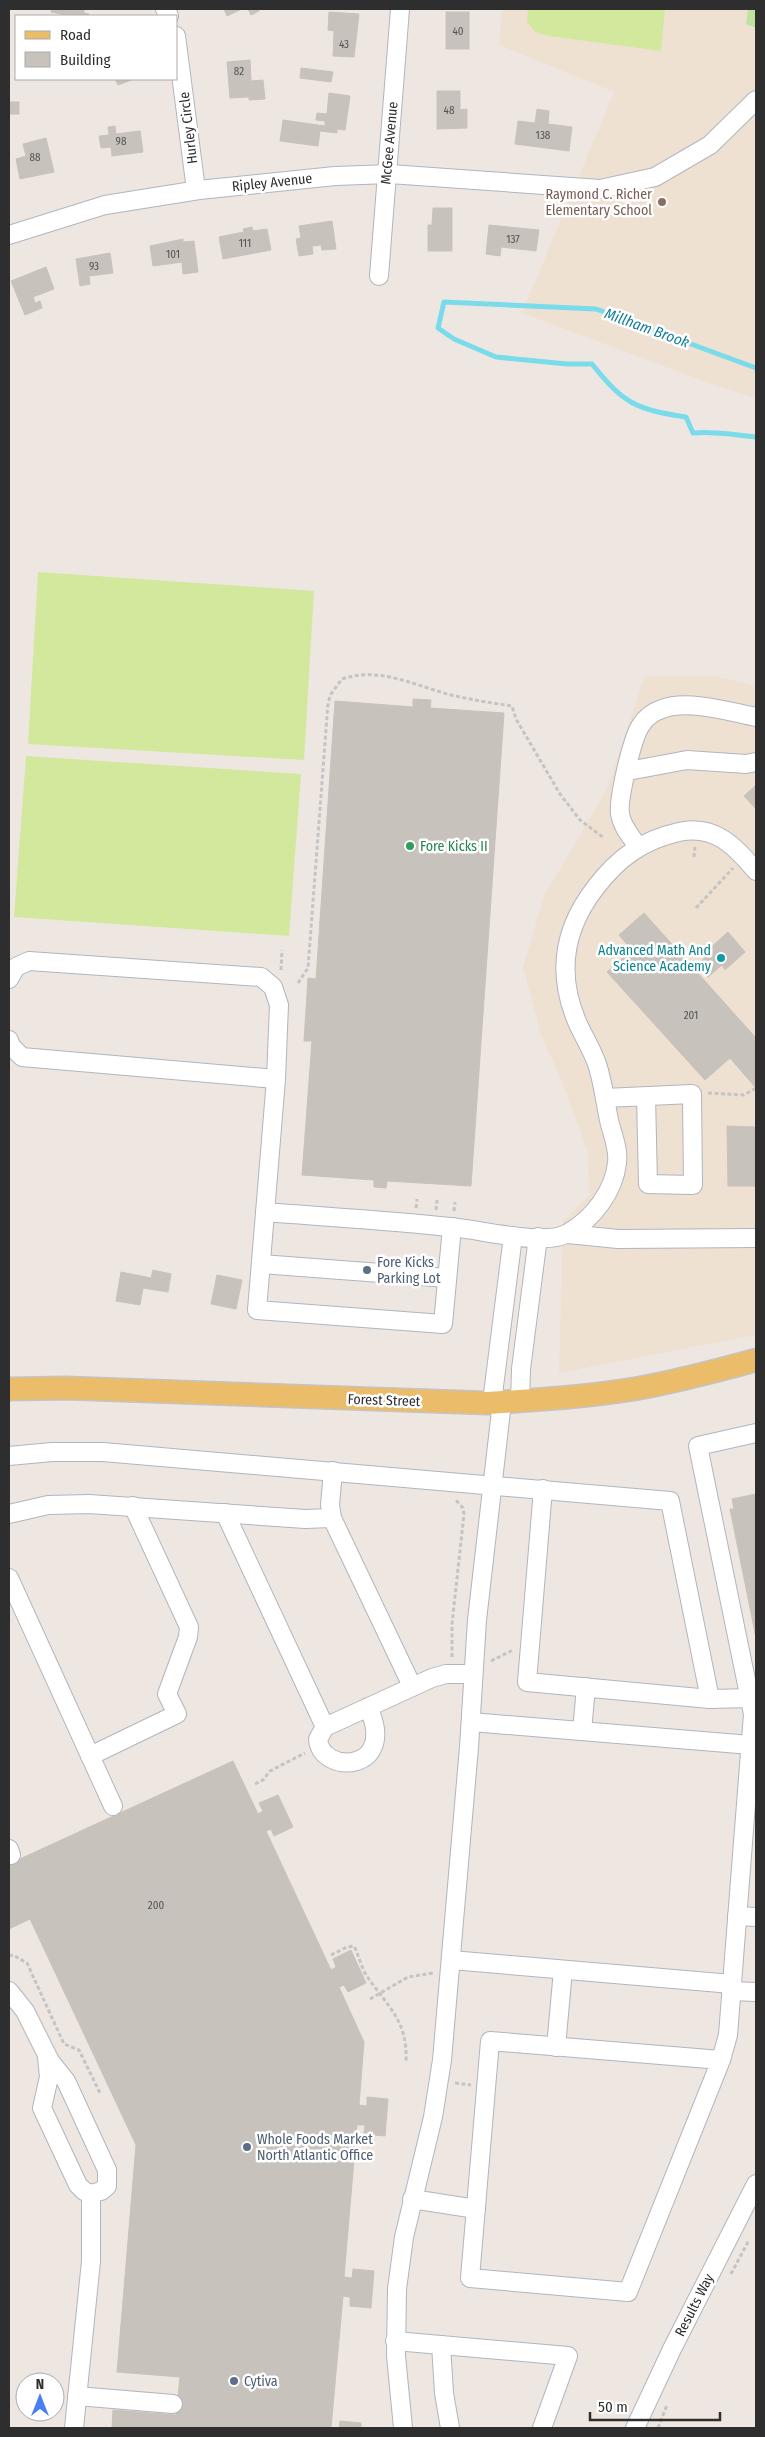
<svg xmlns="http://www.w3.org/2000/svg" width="765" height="2437" viewBox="0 0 765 2437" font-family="'Fira Sans Condensed',sans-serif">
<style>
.education{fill:#eee1d2}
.green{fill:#bfe2a1}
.pitch{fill:#d2e89d}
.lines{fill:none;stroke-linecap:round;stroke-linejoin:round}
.stream{stroke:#7adbea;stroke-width:5}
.building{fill:#c7c2bc;stroke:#cac2ba}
.minor-casing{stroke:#b1b5bd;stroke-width:20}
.major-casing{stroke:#c4c4c4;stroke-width:25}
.path{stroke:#c4c4c4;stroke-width:3;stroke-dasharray:4 2.5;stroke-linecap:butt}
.minor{stroke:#fff;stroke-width:18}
.major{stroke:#ebbc69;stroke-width:22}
.education-dot{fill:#8d6e63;stroke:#fff;stroke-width:2}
.leisure-dot{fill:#2e9e5b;stroke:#fff;stroke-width:2}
.culture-dot{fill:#0f9aa8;stroke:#fff;stroke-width:2}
.service-dot{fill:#5c6f8a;stroke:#fff;stroke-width:2}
.labels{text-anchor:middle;stroke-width:5;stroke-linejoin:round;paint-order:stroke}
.number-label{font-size:11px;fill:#545352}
.street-label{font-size:14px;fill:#2e2e2e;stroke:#fff}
.education-label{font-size:14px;fill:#785e54;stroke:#fff;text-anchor:end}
.leisure-label{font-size:14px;fill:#27864d;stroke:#fff;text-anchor:start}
.culture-label{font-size:14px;fill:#0d838f;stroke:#fff;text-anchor:end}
.service-label{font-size:14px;fill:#4e5e75;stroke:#fff;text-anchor:start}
.water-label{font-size:15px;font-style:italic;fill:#147f9c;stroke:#fff}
</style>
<rect width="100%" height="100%" fill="#eee7e1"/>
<g class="education">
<polygon points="502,9 756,9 756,398 719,387 522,313 614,92 499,45"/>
<polygon points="645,676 715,676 756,686 756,1335 559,1373 563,1221 589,1196 588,1152 560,1077 542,1038 523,967 544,896 607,789"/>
</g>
<polygon class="green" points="748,9 756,9 756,28 746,24"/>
<g class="pitch">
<polygon points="528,9 665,9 661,51 549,36 536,32 527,22"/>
<polygon points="38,572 314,591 304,760 28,744"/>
<polygon points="26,756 301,774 289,936 14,917"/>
</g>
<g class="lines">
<path class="stream" d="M756,368L596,309L444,302L438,328L454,339L496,357L567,364H592C624,404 635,409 686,417L693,433C714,431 735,435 756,437"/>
</g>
<g class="building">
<polygon points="52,9 84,9 84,13 89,14 89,16 70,16 51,12"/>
<polygon points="224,9 242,9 227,16"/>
<polygon points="248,9 258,9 259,11 251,15"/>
<polygon points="329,12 359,14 354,57 333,56 334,31 328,30"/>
<rect x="446" y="12" width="23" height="37"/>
<polygon points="250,60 251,81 263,80 265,99 249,100 249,97 230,98 227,62"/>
<polygon points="301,68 333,72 331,82 300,78"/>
<polygon points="115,79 134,79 118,85"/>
<polygon points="437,91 460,91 460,110 467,109 467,128 437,129"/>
<polygon points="329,93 350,96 345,130 337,129 337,133 320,131 318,146 280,141 283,120 325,126 325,121 316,120 317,113 327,114"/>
<rect x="9" y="102" width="10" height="12"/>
<polygon points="537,109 549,111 548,124 572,127 569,151 515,144 518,121 535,123"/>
<polygon points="115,126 116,134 140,131 143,152 112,156 111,147 101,148 99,136 109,135 108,127"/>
<polygon points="46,138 54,172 20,179 16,159 26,156 23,144"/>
<polygon points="433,208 452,208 452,251 428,251 428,225 432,225"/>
<polygon points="332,221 336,249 322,250 321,245 312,246 313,254 299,256 296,239 301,238 299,226"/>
<polygon points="489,225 539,230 536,251 501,247 500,256 486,254"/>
<polygon points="252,227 253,231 267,229 271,250 223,259 219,237 244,232 243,229"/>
<polygon points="183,239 183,242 194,241 198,272 183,274 182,262 153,266 150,246"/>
<polygon points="110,253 113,273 89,276 90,284 80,286 76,259"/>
<polygon points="46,267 54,289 33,297 35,303 40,301 42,308 25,315 11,281"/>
<polygon points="413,699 431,700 430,708 504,713 471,1186 387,1181 386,1188 374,1187 374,1180 302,1175 312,1041 304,1041 308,978 316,979 335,701 413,707"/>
<polygon points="756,785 756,809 744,796"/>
<polygon points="644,913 756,1038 756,1088 730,1058 705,1080 607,972 632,950 619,935"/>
<polygon points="728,932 745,952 725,970 722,965 708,977 697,965 711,952 709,949"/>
<polygon points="727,1126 756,1127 756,1186 728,1186"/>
<polygon points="153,1270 171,1274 168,1292 143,1288 140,1305 116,1301 121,1272 151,1278"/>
<polygon points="217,1275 242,1280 236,1309 211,1304"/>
<polygon points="756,1494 756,1638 730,1509 734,1509 732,1499"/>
<polygon points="233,1761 258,1814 263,1811 259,1803 278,1795 293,1827 274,1836 271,1829 266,1831 331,1970 336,1967 333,1959 351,1950 366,1983 348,1992 344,1985 339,1987 364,2042 359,2105 367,2106 367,2097 388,2099 385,2136 364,2134 365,2125 357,2125 344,2277 352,2278 353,2269 374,2271 371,2308 350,2306 350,2297 343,2296 331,2428 112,2428 113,2410 176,2415 180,2377 117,2372 136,2145 30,1919 9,1929 9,1864"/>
<polygon points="340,2421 361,2423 361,2428 339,2428"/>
</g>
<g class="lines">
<g class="minor-casing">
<g id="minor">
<polyline points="165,9 169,16"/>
<polyline points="176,36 196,190"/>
<polyline points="9,235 105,205 199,190 335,176 390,174 600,189 655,177 710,145 756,100"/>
<polyline points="379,276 400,9"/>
<polyline points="628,771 687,760 746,764 756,762"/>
<path d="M638,847C631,836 622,827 620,814C618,799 632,738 641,725C646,717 653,712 662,709C688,699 730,712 756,717"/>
<polyline points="9,979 16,967 29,961 261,977 273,987 279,1005 276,1079 257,1310 443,1324 452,1227"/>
<polyline points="9,1040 11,1046 22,1057 276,1079"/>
<polyline points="605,1098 692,1094 693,1185 648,1184 646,1096"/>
<path d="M265,1212C326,1217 389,1220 450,1227C478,1229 545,1247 568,1233C593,1219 614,1191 617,1163C619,1148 612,1134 609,1120C605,1101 603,1082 597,1064C592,1050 584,1037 578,1024C556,974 563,929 596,887C618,858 643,840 679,832C714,824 735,846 756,871"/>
<polyline points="568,1234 618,1239 756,1238"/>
<polyline points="261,1264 447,1278"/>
<polyline points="520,1401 521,1369 538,1237"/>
<polyline points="492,1402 513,1236"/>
<polyline points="9,1456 52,1452 103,1452 670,1501 710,1699"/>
<polyline points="333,1471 330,1505 332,1518 412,1686"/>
<polyline points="543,1489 527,1682 710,1699 750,1698"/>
<polyline points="225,1513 325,1727"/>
<polyline points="9,1514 48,1505 89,1504 305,1519 332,1518"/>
<polyline points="9,1578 113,1806"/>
<path d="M368,1707C399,1772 321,1776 318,1739L325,1727L432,1678L446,1674H473"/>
<polyline points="471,1722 751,1745"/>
<polyline points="582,1731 586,1687"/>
<polyline points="90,1756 177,1714 167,1694 188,1637 189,1627 133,1506"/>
<polyline points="9,1849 11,1855"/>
<polyline points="737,1916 756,1917"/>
<polyline points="451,1960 732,1984"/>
<polyline points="9,1991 25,2011 50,2061 66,2081 107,2170 107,2186 101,2191 91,2194"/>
<polyline points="731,1991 756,1992"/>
<polyline points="556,2047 563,1970"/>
<polyline points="47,2057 49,2077 42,2108 78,2185 84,2191 91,2194 91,2261 74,2428"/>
<polyline points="721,2060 490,2041 470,2278 628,2292 721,2060 728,2035 753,1714 698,1446 756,1433"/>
<polyline points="412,2199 476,2209"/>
<polyline points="395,2341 568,2356 542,2428"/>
<polyline points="441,2345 444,2393 450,2428"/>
<polyline points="77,2396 173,2404"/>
<polyline points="403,2428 396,2356 397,2289 404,2237 433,2117 442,2060 469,1747 477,1620 502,1402"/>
<polyline points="635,2428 672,2349 756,2184"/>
</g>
</g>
<g class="major-casing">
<path id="major" d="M9,1389L66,1388L487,1403C536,1400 585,1397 634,1389C675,1382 716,1371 756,1360"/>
</g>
<g class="path">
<polyline points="694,857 695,847"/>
<polyline points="696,908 733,868"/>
<polyline points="281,970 282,950"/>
<path d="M298,983L308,968L328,703L331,694L342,679C379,666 416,686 451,695C472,700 492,703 512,706L516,719L560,794L580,820L604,838"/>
<polyline points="708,1093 744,1095 756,1088"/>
<polyline points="416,1208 417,1199"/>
<polyline points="436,1210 437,1200"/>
<polyline points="454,1211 455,1202"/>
<polyline points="452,1657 452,1624 464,1514 463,1508 455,1499"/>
<polyline points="491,1661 513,1650"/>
<polyline points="255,1784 263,1780 270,1771 305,1753"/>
<path d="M331,1955L347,1947L354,1946C359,1956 361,1966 366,1975C388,2007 408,2020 406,2063"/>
<polyline points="9,1956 13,1955 27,1963 64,2044 79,2050 100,2093"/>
<polyline points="370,1999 408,1977 433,1973"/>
<polyline points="455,2083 471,2085"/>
<polyline points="731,2274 749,2240"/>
<polyline points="658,2428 667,2405"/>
</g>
<use href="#minor" class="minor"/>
<use href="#major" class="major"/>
</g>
<circle class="education-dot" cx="662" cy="202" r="5"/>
<circle class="leisure-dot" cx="410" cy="846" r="5"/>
<circle class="culture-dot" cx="721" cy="958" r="5"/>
<g class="service-dot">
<circle cx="367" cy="1270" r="5"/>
<circle cx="247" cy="2147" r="5"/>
<circle cx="234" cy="2381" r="5"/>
</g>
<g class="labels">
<g class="number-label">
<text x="458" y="35">40</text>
<text x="344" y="48">43</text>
<text x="239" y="75">82</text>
<text x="449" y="114">48</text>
<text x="543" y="139">138</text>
<text x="121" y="145">98</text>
<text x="35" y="161">88</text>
<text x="513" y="243">137</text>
<text x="245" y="247">111</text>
<text x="173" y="258">101</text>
<text x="94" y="270">93</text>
<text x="691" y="1019">201</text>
<text x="156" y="1909">200</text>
</g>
<g class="street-label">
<text transform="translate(188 128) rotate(-97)" y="5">Hurley Circle</text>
<text transform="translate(389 143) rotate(-85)" y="5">McGee Avenue</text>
<text transform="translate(272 182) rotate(-6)" y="5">Ripley Avenue</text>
<text transform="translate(384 1400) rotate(2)" y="5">Forest Street</text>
<text transform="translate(694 2305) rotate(-63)" y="5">Results Way</text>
</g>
<g class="education-label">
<text x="652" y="199">Raymond C. Richer<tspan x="652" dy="16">Elementary School</tspan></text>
</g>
<g class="leisure-label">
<text x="420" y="851">Fore Kicks II</text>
</g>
<g class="culture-label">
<text x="711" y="955">Advanced Math And<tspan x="711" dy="16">Science Academy</tspan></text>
</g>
<g class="service-label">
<text x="377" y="1267">Fore Kicks<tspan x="377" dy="16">Parking Lot</tspan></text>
<text x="257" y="2144">Whole Foods Market<tspan x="257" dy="16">North Atlantic Office</tspan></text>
<text x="244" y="2386">Cytiva</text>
</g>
<g class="water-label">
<text transform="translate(647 328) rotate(20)" y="5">Millham Brook</text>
</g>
</g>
<rect width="765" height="2437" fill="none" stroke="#2e2e2e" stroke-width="20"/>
<rect x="15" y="15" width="162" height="65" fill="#ffffff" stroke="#ababab"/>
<rect x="25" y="31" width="25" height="8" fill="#ebbc69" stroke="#ababab"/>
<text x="60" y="40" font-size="15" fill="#2e2e2e">Road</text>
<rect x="25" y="52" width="25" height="15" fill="#c7c2bc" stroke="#ababab"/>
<text x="60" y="65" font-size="15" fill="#2e2e2e">Building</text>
<g transform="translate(40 2397)"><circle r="24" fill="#ffffff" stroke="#ababab"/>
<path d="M0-4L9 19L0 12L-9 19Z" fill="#4a7ff3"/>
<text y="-8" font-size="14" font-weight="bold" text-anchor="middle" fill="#2e2e2e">N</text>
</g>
<path d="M590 2412v8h130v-8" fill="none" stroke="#2e2e2e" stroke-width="2.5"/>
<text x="598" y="2412" font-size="15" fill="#2e2e2e" stroke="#ffffff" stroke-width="4" paint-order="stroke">50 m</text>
</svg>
